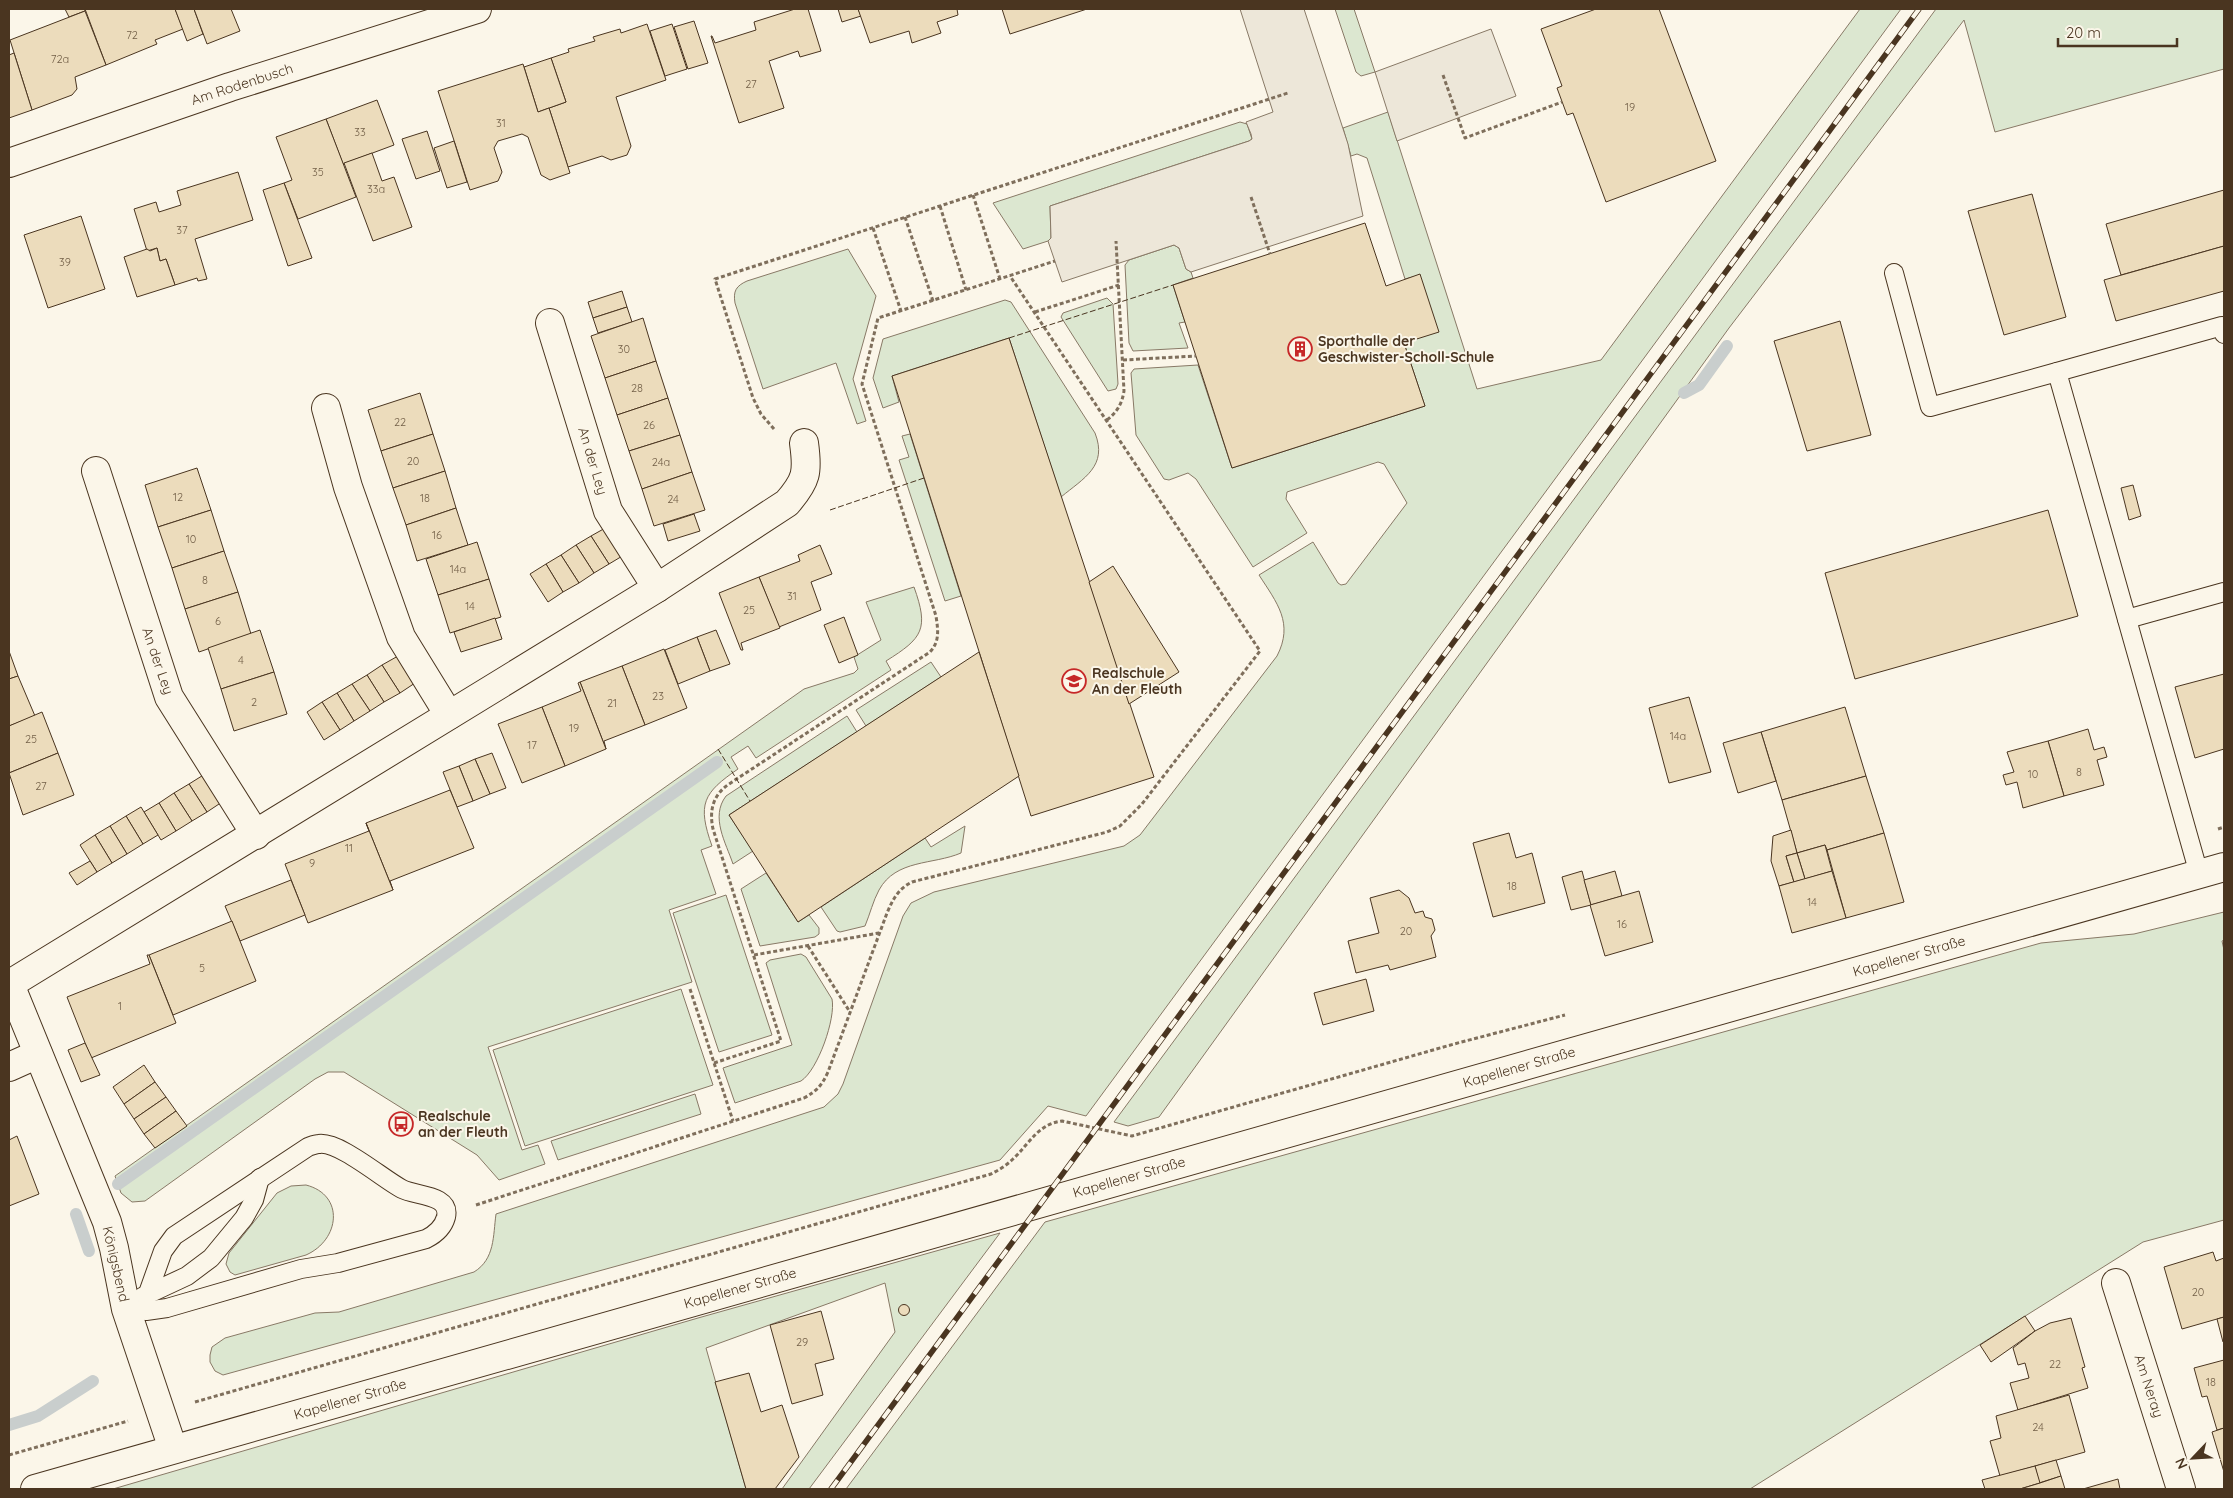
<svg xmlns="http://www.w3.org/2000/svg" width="2233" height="1498" viewBox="0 0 2233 1498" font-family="Quicksand,sans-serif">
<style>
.green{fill:#dce7d0;stroke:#887966}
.parking{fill:#ede7d9;stroke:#887966}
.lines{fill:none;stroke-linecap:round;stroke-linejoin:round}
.stream{stroke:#c9cecd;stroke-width:12}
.building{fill:#ecdcbc;stroke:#4a3520}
.lane-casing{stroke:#4a3520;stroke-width:20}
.street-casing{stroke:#4a3520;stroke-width:30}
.secondary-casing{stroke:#4a3520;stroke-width:30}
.path{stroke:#7f6f5c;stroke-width:3;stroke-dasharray:4 2.5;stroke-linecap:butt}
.lane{stroke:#fbf6e9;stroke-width:18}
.street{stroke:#fbf6e9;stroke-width:28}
.secondary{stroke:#fbf6e9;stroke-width:28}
.rail-casing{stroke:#4a3520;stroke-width:5.5}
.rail{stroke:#fbf6e9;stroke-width:4;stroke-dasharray:11;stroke-linecap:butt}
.fence{stroke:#4a3520;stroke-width:1;stroke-dasharray:6 2.5;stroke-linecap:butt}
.labels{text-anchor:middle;stroke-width:4;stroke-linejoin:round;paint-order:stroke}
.number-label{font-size:11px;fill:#725f47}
.street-label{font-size:14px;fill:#4a3520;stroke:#fbf6e9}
.poi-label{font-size:14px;font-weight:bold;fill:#4a3520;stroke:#fbf6e9;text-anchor:start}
</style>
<rect width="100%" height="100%" fill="#fbf6e9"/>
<g class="green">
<polygon points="1335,9 1354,9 1375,72 1361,76 1356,72"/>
<path d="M1860,9H1901L1086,1116L1048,1106L1000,1160L223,1375L215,1371L210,1362V1355L212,1347L225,1338L315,1313L339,1312L474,1272C495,1259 493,1236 496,1214L824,1107L838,1094L843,1084L903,916L911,903L934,892L1124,846L1140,835L1277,656C1294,623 1277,603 1259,575L1313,542L1338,583L1341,585L1346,584L1407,503L1384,464L1378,462L1290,491L1287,492L1286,499L1307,533L1253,567L1196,479L1188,473L1169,480L1164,479L1136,435L1131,373L1134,369L1198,365L1232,468L1425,406L1404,343L1420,275L1405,279L1367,158L1357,154L1351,156L1343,128L1388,112L1477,389L1601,360Z"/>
<polygon points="1936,9 2224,9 2224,69 1995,132 1964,20 1729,328 1159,1117 1128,1126 1114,1122"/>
<polygon points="1240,122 1247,124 1252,139 1249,141 1050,206 1051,238 1048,241 1023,249 993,203"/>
<polygon points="1174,245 1179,248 1186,269 1191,272 1193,278 1173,285 1185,322 1179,323 1188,348 1133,351 1129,343 1125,265 1129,260"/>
<path d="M848,249L876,296L853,379L866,421L857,424L836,363L763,389L735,303C733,291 736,286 747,281Z"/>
<polygon points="1107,298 1113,304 1118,384 1116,389 1108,391 1061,317 1063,313"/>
<path d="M1005,300L1011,302L1095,433C1108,466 1084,478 1061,497L1009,338L892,376L899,402L883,408L873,378L883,339Z"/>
<polygon points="910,434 961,596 945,601 899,460 909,457 902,436"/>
<path d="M914,587C929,629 923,638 886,661L891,670L756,758L748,746L731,757L738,769C703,793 697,804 712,846L701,850L716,894L669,910L692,982L488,1047L522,1150L538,1145L545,1164L499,1180L477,1155L344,1072H328L315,1079L145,1201L132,1202L121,1193L115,1176L804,689L854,673L858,669L854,657L881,640L866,602Z"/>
<polygon points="931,662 941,677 866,726 856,710"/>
<path d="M847,716L857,732L729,815L753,851L733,864C726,843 710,817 726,796Z"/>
<path d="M965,826L961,853C933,865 896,859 879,890C873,901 870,914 865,926L840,932L837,931L821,907L925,838L931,847Z"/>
<polygon points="766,873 798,922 809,915 819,928 819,934 815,937 760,946 741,889"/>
<polygon points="726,895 772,1035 719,1052 673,913"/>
<polygon points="2224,912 2224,940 2222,941 2224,950 2224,1220 2143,1242 1750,1489 846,1489 1045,1222 2041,943 2134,934"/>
<path d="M801,954L806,957L832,999C836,1018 818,1070 801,1081L735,1103L723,1068L792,1045L766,963L770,960Z"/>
<polygon points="681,989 713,1085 525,1146 493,1050"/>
<polygon points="695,1094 701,1114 558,1160 551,1141"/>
<path d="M306,1185C345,1195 340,1240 306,1255L235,1275L230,1272L226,1264L229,1253L277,1193L291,1186Z"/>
<polygon points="1000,1233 809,1489 782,1489 895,1332 885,1283 706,1348 746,1489 113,1489 698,1318"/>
</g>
<g class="parking">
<polygon points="1240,9 1304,9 1348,144 1363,216 1191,272 1186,269 1179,248 1174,245 1062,282 1048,241 1051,238 1050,206 1249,141 1252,139 1251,134 1246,122 1273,112"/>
<polygon points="1491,29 1516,96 1397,141 1375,72"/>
</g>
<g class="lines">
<g class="stream">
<polyline points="1684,393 1699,385 1727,346"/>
<polyline points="118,1184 717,762"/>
<polyline points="76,1214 89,1251"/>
<polyline points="9,1425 38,1416 93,1381"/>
</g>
</g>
<g class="building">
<polygon points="65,9 85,9 85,11 69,17"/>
<polygon points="85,9 175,9 183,29 155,40 157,44 106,65"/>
<polygon points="175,9 194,9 203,34 187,41"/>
<polygon points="194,9 231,9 240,31 207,44"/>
<polygon points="795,9 808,9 821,51 800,57 798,51 769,61 784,108 739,123 711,36 712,36 715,43 756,30 754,22"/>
<polygon points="838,9 858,9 861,16 842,22"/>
<polygon points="858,9 957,9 958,15 937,22 941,33 912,43 909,31 870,43"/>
<polygon points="1002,9 1087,9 1010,34"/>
<polygon points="1596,9 1659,9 1716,161 1606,202 1573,113 1567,115 1557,88 1562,86 1541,29"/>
<polygon points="85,11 106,65 75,77 77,89 72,95 32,110 10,40"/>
<polygon points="694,21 708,63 688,69 674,27"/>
<polygon points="647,24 666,80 616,97 631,146 627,155 611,160 602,156 568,167 549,108 566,102 551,58 569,52 568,49 595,41 593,37 620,29 621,33"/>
<polygon points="672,24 687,69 665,76 650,31"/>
<polygon points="14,53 32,110 9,118 9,55"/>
<polygon points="551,58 566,102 538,112 524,67"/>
<polygon points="523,64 538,112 549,108 570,173 550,180 541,175 528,137 522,134 498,141 494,148 502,172 498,181 470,190 438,91"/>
<polygon points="377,100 394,145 343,164 326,119"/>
<polygon points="326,119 356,197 298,219 284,183 292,180 276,137"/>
<polygon points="427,131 440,171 416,179 402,139"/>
<polygon points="454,141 467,182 447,188 434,148"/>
<polygon points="372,153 382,181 394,177 412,227 373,241 344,163"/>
<polygon points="238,172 253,220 195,239 207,279 198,281 197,278 175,285 166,259 160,261 157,248 147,251 134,209 156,202 159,212 181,205 177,191"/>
<polygon points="284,183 312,258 288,266 263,190"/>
<polygon points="2224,190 2224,246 2121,275 2106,224"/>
<polygon points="2032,194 2066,317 2004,335 1968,211"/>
<polygon points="81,216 105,289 48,308 24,235"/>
<polygon points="1365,223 1386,286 1420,274 1439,332 1404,343 1425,406 1232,468 1173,285"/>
<polygon points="2224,246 2224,291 2116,321 2104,280"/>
<polygon points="157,248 160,261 166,259 175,285 137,297 124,257 147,249 150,251"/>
<polygon points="622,291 627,307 593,318 588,302"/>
<polygon points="627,307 632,322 598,333 593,318"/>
<polygon points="643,318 656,361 605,378 591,336"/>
<polygon points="1840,321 1871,435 1807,451 1774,341"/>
<polygon points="1009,338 1154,777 1031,816 892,376"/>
<polygon points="656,361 668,398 617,415 605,378"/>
<polygon points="420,393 433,434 381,451 368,410"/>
<polygon points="668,398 680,435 629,451 617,415"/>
<polygon points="433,434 445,471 393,488 381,451"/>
<polygon points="680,435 692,472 642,489 629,451"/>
<polygon points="197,468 211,510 158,527 145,485"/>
<polygon points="445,471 456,508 406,525 393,488"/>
<polygon points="692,472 705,510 654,526 642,489"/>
<polygon points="2133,485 2141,516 2129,520 2121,488"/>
<polygon points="456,508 468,545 417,561 406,525"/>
<polygon points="211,510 224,551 172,568 158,527"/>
<polygon points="2048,510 2078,616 1855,679 1825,573"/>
<polygon points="694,514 700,531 668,541 663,524"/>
<polygon points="607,527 624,555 609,564 591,536"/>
<polygon points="591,536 609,564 594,573 576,545"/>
<polygon points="477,542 489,579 438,595 426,559"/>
<polygon points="576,545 594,573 579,583 561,555"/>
<polygon points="820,545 832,574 811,582 821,610 779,627 759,577 800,561 798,555"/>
<polygon points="224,551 238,592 185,609 172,568"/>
<polygon points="561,555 579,583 563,592 546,564"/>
<polygon points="546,564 563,592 548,602 530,574"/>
<polygon points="1113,566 1179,672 1129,704 1089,582"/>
<polygon points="759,577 780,628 741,643 743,650 741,650 719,593"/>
<polygon points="489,579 501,617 450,633 438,595"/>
<polygon points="238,592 251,634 199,652 185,609"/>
<polygon points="844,617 858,655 839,663 824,625"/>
<polygon points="495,618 502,639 461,652 454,632"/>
<polygon points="260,630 274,672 221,689 208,648"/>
<polygon points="716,630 730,664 710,671 697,637"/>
<polygon points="697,637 710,671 678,684 665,650"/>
<polygon points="664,649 687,708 645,725 622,666"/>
<polygon points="9,651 18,676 9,679"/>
<polygon points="979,652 1019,776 798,922 729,815"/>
<polygon points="398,656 415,683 400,693 382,665"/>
<polygon points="382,665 400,693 384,702 367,675"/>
<polygon points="622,666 645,725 604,741 606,749 580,682"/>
<polygon points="274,672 287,714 234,731 221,689"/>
<polygon points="2224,674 2224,749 2195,758 2175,687"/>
<polygon points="367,675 384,702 370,711 352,684"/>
<polygon points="18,676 35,716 9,726 9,679"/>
<polygon points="580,682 606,749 565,766 542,707 581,691 578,683"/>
<polygon points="352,684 370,711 354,721 337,693"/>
<polygon points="337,693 354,721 340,730 322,702"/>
<polygon points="1689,697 1711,772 1669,783 1649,708"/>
<polygon points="322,702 340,730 324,740 307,712"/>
<polygon points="542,707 565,766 522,783 498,724"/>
<polygon points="1845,707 1866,776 1782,800 1761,732"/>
<polygon points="42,712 58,753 9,773 9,726"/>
<polygon points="2088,729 2094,750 2104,747 2107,757 2097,760 2104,785 2064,796 2048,741"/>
<polygon points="1761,732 1776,781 1738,793 1723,743"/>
<polygon points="2048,741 2064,796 2023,808 2017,782 2006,785 2003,775 2014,772 2007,752"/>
<polygon points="58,753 74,795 23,815 9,773"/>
<polygon points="492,753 506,788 490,794 475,759"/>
<polygon points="475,759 490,794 473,801 459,766"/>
<polygon points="459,766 473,801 457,807 443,772"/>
<polygon points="205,774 222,802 207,812 189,784"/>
<polygon points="1866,776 1884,833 1827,850 1825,845 1797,853 1782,800"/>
<polygon points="189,784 207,812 192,821 174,793"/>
<polygon points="450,790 474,848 390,881 393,890 366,823"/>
<polygon points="174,793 192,821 176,831 159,803"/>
<polygon points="159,803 176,831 161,840 144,812"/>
<polygon points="141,807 158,835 143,844 126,816"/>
<polygon points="126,816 143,844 127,854 110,826"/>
<polygon points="366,823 393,890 308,923 285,864 369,831"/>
<polygon points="110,826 127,854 112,863 95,835"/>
<polygon points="1791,830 1797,853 1786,856 1794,882 1779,886 1771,861 1773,836"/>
<polygon points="1509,833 1516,858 1532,853 1545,903 1493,917 1473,843"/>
<polygon points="1884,833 1904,902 1846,918 1827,850"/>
<polygon points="95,835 112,863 97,872 80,845"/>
<polygon points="1825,845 1832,871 1805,879 1797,853"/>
<polygon points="1797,853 1805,879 1794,882 1786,856"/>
<polygon points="90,861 97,872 77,885 69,873"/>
<polygon points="1582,871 1591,905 1571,910 1562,877"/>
<polygon points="1615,871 1622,896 1591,905 1584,880"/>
<polygon points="1832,871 1846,918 1792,933 1779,886"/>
<polygon points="291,880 305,915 240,941 225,906"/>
<polygon points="1399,890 1409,898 1415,913 1423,911 1425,917 1432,919 1435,930 1431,936 1436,957 1390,970 1388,965 1356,973 1348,941 1379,933 1370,898"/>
<polygon points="1639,891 1653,942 1605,956 1590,905"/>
<polygon points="232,921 256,981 173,1015 149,955"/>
<polygon points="147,955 149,955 176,1023 91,1058 67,997 150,964"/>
<polygon points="1366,979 1374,1011 1323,1025 1314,993"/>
<polygon points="85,1043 100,1075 81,1082 68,1050"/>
<polygon points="144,1065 155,1082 124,1104 113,1087"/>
<polygon points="155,1082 166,1097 134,1119 124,1104"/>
<polygon points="166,1097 176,1111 144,1134 134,1119"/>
<polygon points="176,1111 187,1126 155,1148 144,1134"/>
<polygon points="17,1136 39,1194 9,1206 9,1140"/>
<polygon points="2213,1252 2216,1261 2224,1258 2224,1317 2182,1329 2164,1267"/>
<circle cx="904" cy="1310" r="5.5"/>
<polygon points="821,1311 834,1359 815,1364 823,1395 792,1404 770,1325"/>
<polygon points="2025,1316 2035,1331 1991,1362 1980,1345"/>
<polygon points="2224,1317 2224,1341 2223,1342 2217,1319"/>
<polygon points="2071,1318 2085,1367 2082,1368 2088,1388 2018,1410 2010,1383 2029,1378 2025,1363 2018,1365 2013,1348 2035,1331 2050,1323"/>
<polygon points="2224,1360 2224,1428 2217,1430 2207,1396 2202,1397 2194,1368"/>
<polygon points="749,1373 761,1412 782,1405 799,1457 775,1489 746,1489 715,1382"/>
<polygon points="2069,1395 2085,1452 2000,1476 1990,1441 2001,1438 1996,1416"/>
<polygon points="2224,1428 2224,1472 2212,1432"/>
<polygon points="2056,1460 2061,1476 2039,1483 2035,1466"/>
<polygon points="2035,1466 2040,1483 2020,1489 1985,1489 1982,1480"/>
<polygon points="2061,1476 2065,1489 2020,1489 2040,1483"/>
<polygon points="2118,1479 2120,1489 2083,1489"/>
</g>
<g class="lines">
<g class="lane-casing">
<g id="lane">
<polyline points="1894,273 1930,407 2057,372"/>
<polyline points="2127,619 2224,592"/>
<polyline points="2199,874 2057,372 2222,326 2224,334"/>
<polyline points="142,1297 187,1276 211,1258 244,1218 254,1200 260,1178"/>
<path d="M126,1309L146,1311L167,1308L301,1269L338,1263L426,1239C436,1234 443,1228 446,1217C451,1194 415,1196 402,1189C383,1179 339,1141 319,1144C315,1144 311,1146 308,1147L174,1236L163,1251L148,1293"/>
</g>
</g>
<g class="street-casing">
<g id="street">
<polyline points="9,163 230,87 477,9"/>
<polyline points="550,323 608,511 657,588"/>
<polyline points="326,408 348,487 401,637 449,715"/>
<polyline points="96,471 169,697 256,835"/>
<polyline points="9,982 107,1222 114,1248 126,1309 173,1449"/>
<path d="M10,984L657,588L787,503C807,480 808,472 804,443"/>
<polyline points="9,1067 38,1054"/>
<polyline points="2116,1283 2181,1489"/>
</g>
</g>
<g class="secondary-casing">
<polyline id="secondary" points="35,1489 2224,867"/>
</g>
<g class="path">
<polyline points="1443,75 1465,138 1562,102"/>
<polyline points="973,195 1000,279"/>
<polyline points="1251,197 1270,254"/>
<polyline points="940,206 966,290"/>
<polyline points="905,217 933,301"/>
<polyline points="873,228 901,311"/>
<polyline points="1035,312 1119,285"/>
<polyline points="1123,360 1196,356"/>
<path d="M1107,420C1117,412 1122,404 1124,391L1116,241"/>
<polyline points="774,429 761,414 753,398 715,279 1288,93"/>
<polyline points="2218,829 2224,827"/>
<polyline points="808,946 850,1012"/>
<polyline points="754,955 879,933"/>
<polyline points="690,989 733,1121"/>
<path d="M714,1063L781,1041L713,829C709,810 713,795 729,784L930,652C940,641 938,630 936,616L862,384L878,318L1055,261"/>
<path d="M476,1205L804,1098C817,1091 822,1085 828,1072L887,913C893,899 898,889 912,882L1107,832L1120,826L1142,804L1260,651L1010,276"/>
<path d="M195,1402L991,1174C999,1170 1007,1165 1013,1159C1030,1143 1038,1124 1062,1121L1132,1136L1454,1044L1565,1015"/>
<polyline points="9,1455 128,1421"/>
</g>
<use href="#lane" class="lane"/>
<use href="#street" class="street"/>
<use href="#secondary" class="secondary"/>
<g class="rail-casing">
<polyline id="rail" points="831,1489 1919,9"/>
</g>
<use href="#rail" class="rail"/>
<g class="fence">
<polyline points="1009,338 1173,285"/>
<polyline points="830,510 924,478"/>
<polyline points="718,749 750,801"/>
</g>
</g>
<defs>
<g id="building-ring" transform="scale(1.25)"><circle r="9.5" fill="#fbf6e9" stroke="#c62828" stroke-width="1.5"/><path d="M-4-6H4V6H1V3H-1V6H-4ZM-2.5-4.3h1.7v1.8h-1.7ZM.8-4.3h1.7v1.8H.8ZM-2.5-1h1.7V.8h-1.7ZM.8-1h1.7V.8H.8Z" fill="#c62828"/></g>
<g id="school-ring" transform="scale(1.25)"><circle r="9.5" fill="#fbf6e9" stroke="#c62828" stroke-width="1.5"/><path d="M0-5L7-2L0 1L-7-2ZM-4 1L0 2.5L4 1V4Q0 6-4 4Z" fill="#c62828"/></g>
<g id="bus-ring" transform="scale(1.25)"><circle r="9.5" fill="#fbf6e9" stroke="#c62828" stroke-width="1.5"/><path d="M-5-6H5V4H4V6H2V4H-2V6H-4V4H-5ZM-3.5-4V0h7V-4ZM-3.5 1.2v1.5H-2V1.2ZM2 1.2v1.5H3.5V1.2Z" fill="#c62828"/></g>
</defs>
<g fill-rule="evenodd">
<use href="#building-ring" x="1300" y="349"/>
<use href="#school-ring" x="1074" y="681"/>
<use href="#bus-ring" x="401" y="1124"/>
</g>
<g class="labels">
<g class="number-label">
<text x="132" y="39">72</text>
<text x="60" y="63">72a</text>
<text x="751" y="88">27</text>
<text x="1630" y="111">19</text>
<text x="501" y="127">31</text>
<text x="360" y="136">33</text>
<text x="318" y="176">35</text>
<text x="376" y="193">33a</text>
<text x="182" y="234">37</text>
<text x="65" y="266">39</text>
<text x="624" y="353">30</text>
<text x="637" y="392">28</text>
<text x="400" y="426">22</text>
<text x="649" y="429">26</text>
<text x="413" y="465">20</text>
<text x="661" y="466">24a</text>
<text x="178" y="501">12</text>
<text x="425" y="502">18</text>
<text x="673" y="503">24</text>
<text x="437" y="539">16</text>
<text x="191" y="543">10</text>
<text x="458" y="573">14a</text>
<text x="205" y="584">8</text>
<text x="792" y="600">31</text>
<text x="470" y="610">14</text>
<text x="749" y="614">25</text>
<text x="218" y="625">6</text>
<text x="241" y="664">4</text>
<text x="658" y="700">23</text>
<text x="254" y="706">2</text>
<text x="612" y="707">21</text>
<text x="574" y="732">19</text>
<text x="1678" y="740">14a</text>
<text x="31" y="743">25</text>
<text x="532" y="749">17</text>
<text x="2079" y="776">8</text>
<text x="2033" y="778">10</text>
<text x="41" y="790">27</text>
<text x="349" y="852">11</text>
<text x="312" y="867">9</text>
<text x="1512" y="890">18</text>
<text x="1812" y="906">14</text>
<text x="1622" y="928">16</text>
<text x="1406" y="935">20</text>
<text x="202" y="972">5</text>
<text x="120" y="1010">1</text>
<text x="2198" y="1296">20</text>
<text x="802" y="1346">29</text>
<text x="2055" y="1368">22</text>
<text x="2211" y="1386">18</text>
<text x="2038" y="1431">24</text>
</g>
<g class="street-label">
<text transform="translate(242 84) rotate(-18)" y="5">Am Rodenbusch</text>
<text transform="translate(593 461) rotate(73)" y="5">An der Ley</text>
<text transform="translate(158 661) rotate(71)" y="5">An der Ley</text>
<text transform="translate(1909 956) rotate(-16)" y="5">Kapellener Straße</text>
<text transform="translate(1519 1067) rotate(-16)" y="5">Kapellener Straße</text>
<text transform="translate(1129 1177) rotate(-16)" y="5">Kapellener Straße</text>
<text transform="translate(116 1264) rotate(77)" y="5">Königsbend</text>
<text transform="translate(740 1288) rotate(-16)" y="5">Kapellener Straße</text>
<text transform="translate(2149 1386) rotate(72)" y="5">Am Neray</text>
<text transform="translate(350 1399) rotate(-16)" y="5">Kapellener Straße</text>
</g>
<g class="poi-label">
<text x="1318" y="346">Sporthalle der<tspan x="1318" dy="16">Geschwister-Scholl-Schule</tspan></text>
<text x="1092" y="678">Realschule<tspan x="1092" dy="16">An der Fleuth</tspan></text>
<text x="418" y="1121">Realschule<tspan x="418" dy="16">an der Fleuth</tspan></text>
</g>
</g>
<rect width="2233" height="1498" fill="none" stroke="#4a3520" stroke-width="20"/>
<g transform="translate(2193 1458) rotate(245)" stroke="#fbf6e9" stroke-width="4" paint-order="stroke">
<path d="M0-4L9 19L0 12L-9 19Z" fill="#4a3520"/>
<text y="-8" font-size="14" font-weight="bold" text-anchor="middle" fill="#4a3520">N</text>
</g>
<path d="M2058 38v8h119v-8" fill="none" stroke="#4a3520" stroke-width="2.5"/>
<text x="2066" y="38" font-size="15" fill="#4a3520" stroke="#fbf6e9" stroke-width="4" paint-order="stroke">20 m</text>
</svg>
